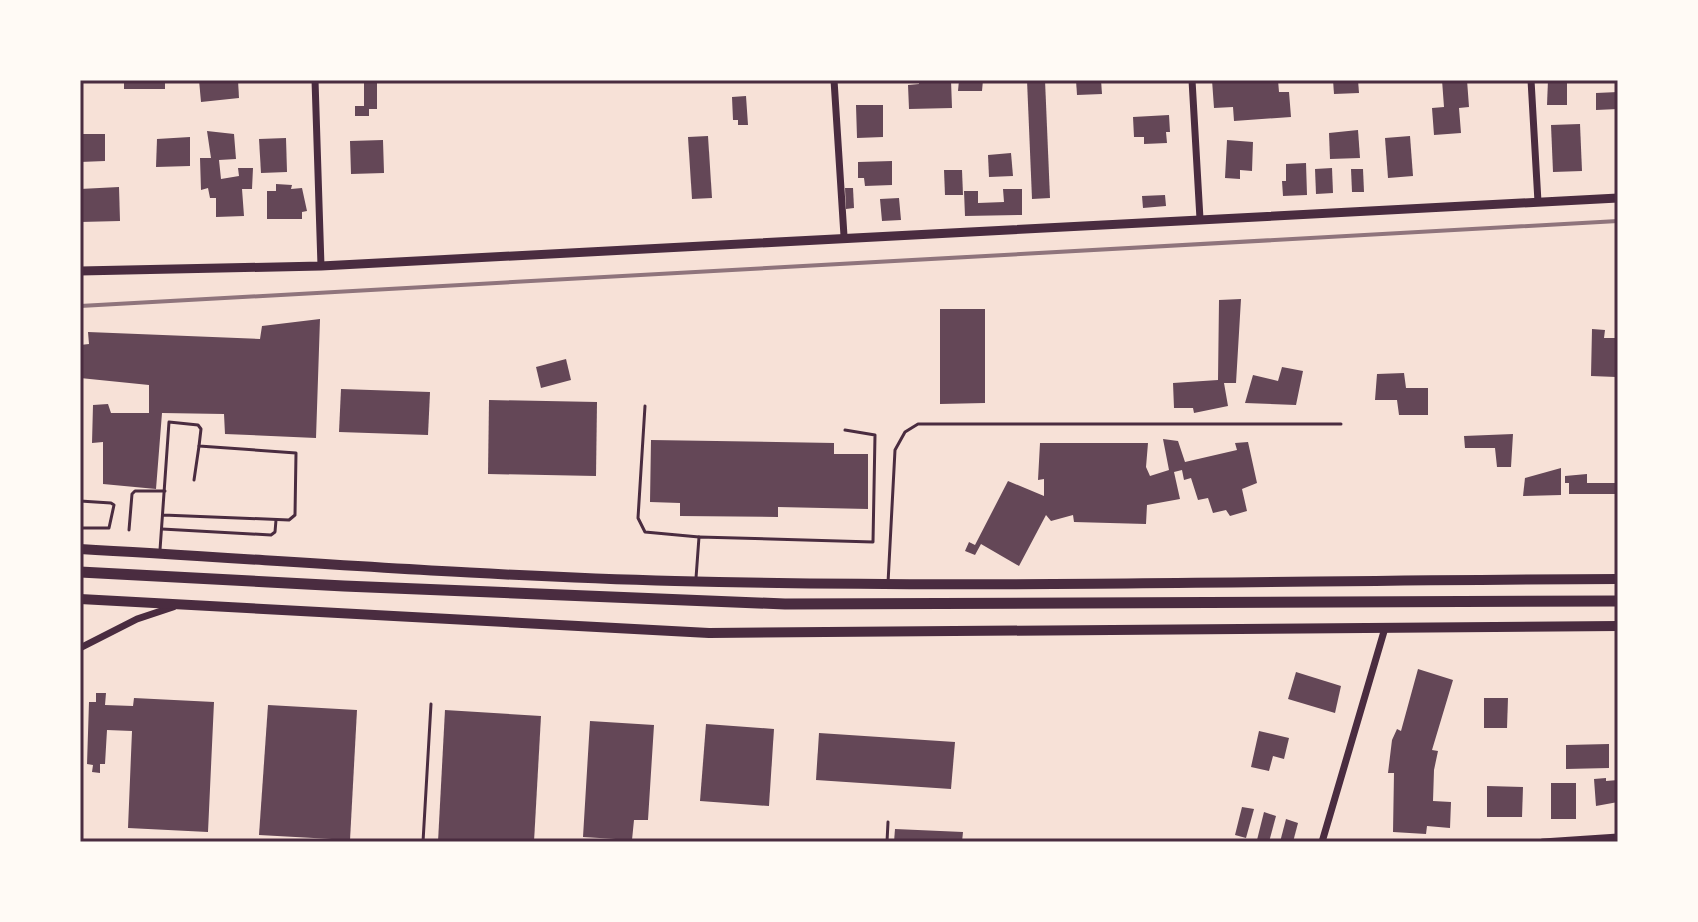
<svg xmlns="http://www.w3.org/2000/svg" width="1698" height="922" viewBox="0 0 1698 922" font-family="'PT Sans Narrow',sans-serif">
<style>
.building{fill:#644757}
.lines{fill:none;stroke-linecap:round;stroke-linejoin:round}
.service{stroke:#4a2c40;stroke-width:3}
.minor{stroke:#4a2c40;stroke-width:7}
.tertiary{stroke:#4a2c40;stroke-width:9}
.secondary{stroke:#4a2c40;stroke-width:10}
.primary{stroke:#4a2c40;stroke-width:11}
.rail{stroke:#8f747c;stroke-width:4}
.neatline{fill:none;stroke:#4a2c40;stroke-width:3}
</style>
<rect width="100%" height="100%" fill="#f7e1d7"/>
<g class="building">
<rect x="124" y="80" width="41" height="9"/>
<polygon points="199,80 238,80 239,98 201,102"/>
<polygon points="364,80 377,80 377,109 369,109 369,116 355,116 355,106 364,106"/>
<polygon points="919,80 951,80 952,108 909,109 908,85 919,84"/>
<polygon points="959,80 983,80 982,91 958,91"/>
<polygon points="1027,80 1045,80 1050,198 1032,199"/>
<polygon points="1076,80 1101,80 1102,94 1077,95"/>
<polygon points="1212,80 1278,80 1279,92 1289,92 1291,117 1234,121 1233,107 1214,108"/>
<polygon points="1333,80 1358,80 1359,93 1334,94"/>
<polygon points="1442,80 1467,80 1469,107 1459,108 1461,133 1434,135 1432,108 1444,107"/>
<polygon points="1548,80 1567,80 1567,105 1547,105"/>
<polygon points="1618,92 1618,109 1596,110 1596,93"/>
<polygon points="746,96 748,125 738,125 738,120 733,120 732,97"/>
<polygon points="856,105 883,105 883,137 857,138"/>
<polygon points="1169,115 1170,132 1166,132 1167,143 1144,144 1144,137 1134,137 1133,117"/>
<polygon points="1580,124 1582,171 1553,172 1551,125"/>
<polygon points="1358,130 1360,158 1330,159 1329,133"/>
<polygon points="207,131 234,134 236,159 219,160 221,179 239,176 238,168 253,168 252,189 242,189 244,216 216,217 216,198 210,198 208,188 201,190 200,158 211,158"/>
<polygon points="80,134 105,134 105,161 80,162"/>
<polygon points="708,136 712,198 692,199 688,137"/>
<polygon points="1410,136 1413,176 1388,178 1385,138"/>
<polygon points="190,137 190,166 156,167 157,139"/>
<polygon points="286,138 287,172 261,173 259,139"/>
<polygon points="383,140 384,173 351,174 350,141"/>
<polygon points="1227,140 1253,142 1252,171 1240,170 1240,179 1225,178"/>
<polygon points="1011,153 1013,176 989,177 988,155"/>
<polygon points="892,161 892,185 865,186 864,178 858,178 858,162"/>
<polygon points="1306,163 1307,195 1283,196 1282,181 1286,181 1286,164"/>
<polygon points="1332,168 1333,193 1316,194 1315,169"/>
<polygon points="1351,169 1363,169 1364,192 1352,192"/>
<polygon points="944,170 962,170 963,195 945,195"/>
<polygon points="276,184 292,185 291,189 302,188 307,211 302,212 302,219 267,219 267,191 276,191"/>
<polygon points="119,187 120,221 80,222 80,189"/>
<polygon points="845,188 853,188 854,208 846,209"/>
<polygon points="1003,189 1022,189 1022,215 965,216 964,191 978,191 978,203 1004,202"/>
<polygon points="1165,195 1166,206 1143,208 1142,196"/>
<polygon points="899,198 901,220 882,221 880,199"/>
<polygon points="1241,299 1236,383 1224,383 1228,406 1194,413 1193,408 1174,408 1173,383 1218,380 1219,300"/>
<polygon points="940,309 985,309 985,403 940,404"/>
<polygon points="320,319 316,438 225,434 224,414 162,413 156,489 103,484 103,442 92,443 93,405 108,404 111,413 149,413 149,385 80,378 80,345 89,344 88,332 260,339 262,326"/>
<polygon points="1592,329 1605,330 1604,338 1617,338 1616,377 1591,376"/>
<polygon points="566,359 571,380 541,388 536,367"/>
<polygon points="1282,367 1303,371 1296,405 1245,403 1253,375 1278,381"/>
<polygon points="1404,373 1406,388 1428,388 1428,415 1399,415 1397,400 1375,400 1377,374"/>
<polygon points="341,389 430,392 428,435 339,432"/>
<polygon points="489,400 597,402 596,476 488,474"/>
<polygon points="1513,434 1511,467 1497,467 1495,448 1465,448 1464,436"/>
<polygon points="1163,439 1178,441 1185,462 1237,450 1235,443 1248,442 1257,483 1242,489 1247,511 1230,516 1226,510 1213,513 1208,498 1198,500 1191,478 1184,480 1182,470 1174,472 1180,499 1147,505 1146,524 1074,522 1073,515 1051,521 1046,515 1019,566 981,544 975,555 965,551 969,542 975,545 1008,481 1044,496 1044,479 1038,480 1040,443 1148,443 1146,467 1150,476 1169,470"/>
<polygon points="651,440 834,443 834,454 868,454 868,509 778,507 778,517 680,516 680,503 650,502"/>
<polygon points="1561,468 1561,495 1523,496 1525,478"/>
<polygon points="1587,474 1587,483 1618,483 1618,494 1569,494 1569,483 1565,483 1565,476"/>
<polygon points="1418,669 1453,680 1432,750 1438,751 1434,770 1433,801 1451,802 1450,828 1427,826 1426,834 1393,832 1394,773 1388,773 1392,740 1397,729 1401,731"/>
<polygon points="1296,672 1341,686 1335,713 1288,699"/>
<polygon points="96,693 106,693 105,705 133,706 134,698 214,702 208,832 128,828 132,731 107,730 105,764 100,764 100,773 92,772 93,765 87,764 89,702 96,702"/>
<polygon points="1484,698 1508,698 1507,728 1484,728"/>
<polygon points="268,705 357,710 350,840 259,835"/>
<polygon points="445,710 541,716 534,842 438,842"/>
<polygon points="590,721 654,725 648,820 634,820 632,840 583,837"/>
<polygon points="706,724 774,729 769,806 700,801"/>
<polygon points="1259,731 1289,738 1284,759 1273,756 1269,771 1251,767"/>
<polygon points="819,733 955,742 951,789 816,780"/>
<polygon points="1609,744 1609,768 1566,769 1566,745"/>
<polygon points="1606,778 1606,781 1618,780 1618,802 1596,806 1594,779"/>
<rect x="1551" y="783" width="25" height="36"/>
<polygon points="1487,786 1523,787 1522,817 1487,817"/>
<polygon points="1242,807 1254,809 1246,838 1235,835"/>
<polygon points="1264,812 1276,816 1269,842 1257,840"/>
<polygon points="1286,819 1298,823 1293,842 1280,842"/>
<polygon points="895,829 963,832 962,842 894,842"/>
</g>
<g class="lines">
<g class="service">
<polyline points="645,406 638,518 645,532 699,537"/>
<polyline points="194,480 199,446"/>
<polyline points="80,501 111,503 114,505 109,528 80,528"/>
<polyline points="162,529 271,535 275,532 276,520"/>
<polyline points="129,530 132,494 135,491 165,491"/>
<polyline points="160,550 169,422 198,425 201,429 199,446 296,453 295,515 289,520 163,515"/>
<polyline points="696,578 699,537 873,542 875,435 845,430"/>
<polyline points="888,583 895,450 905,432 918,424 1341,424"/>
<polyline points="423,842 431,704"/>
<polyline points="887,842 888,822"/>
</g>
<g class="minor">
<polyline points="315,80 321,266"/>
<polyline points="834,80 844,236"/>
<polyline points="1192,80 1200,219"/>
<polyline points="1531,80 1538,202"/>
<polyline points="80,648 137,619 173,607"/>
<polyline points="1322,842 1385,628"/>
<polyline points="1543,842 1618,837"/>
</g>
<polyline class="tertiary" points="80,271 321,266 1618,198"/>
<g class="secondary">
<path d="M80,549C278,560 476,576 675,581C989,589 1304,580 1618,579"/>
<polyline points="80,599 709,633 1618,626"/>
</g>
<polyline class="primary" points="80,572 344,586 785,604 1618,601"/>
<polyline class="rail" points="80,306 1618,221"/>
</g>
<rect width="1698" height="922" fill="none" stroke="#fffaf5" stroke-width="164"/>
<rect x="82" y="82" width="1534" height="758" class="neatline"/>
</svg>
